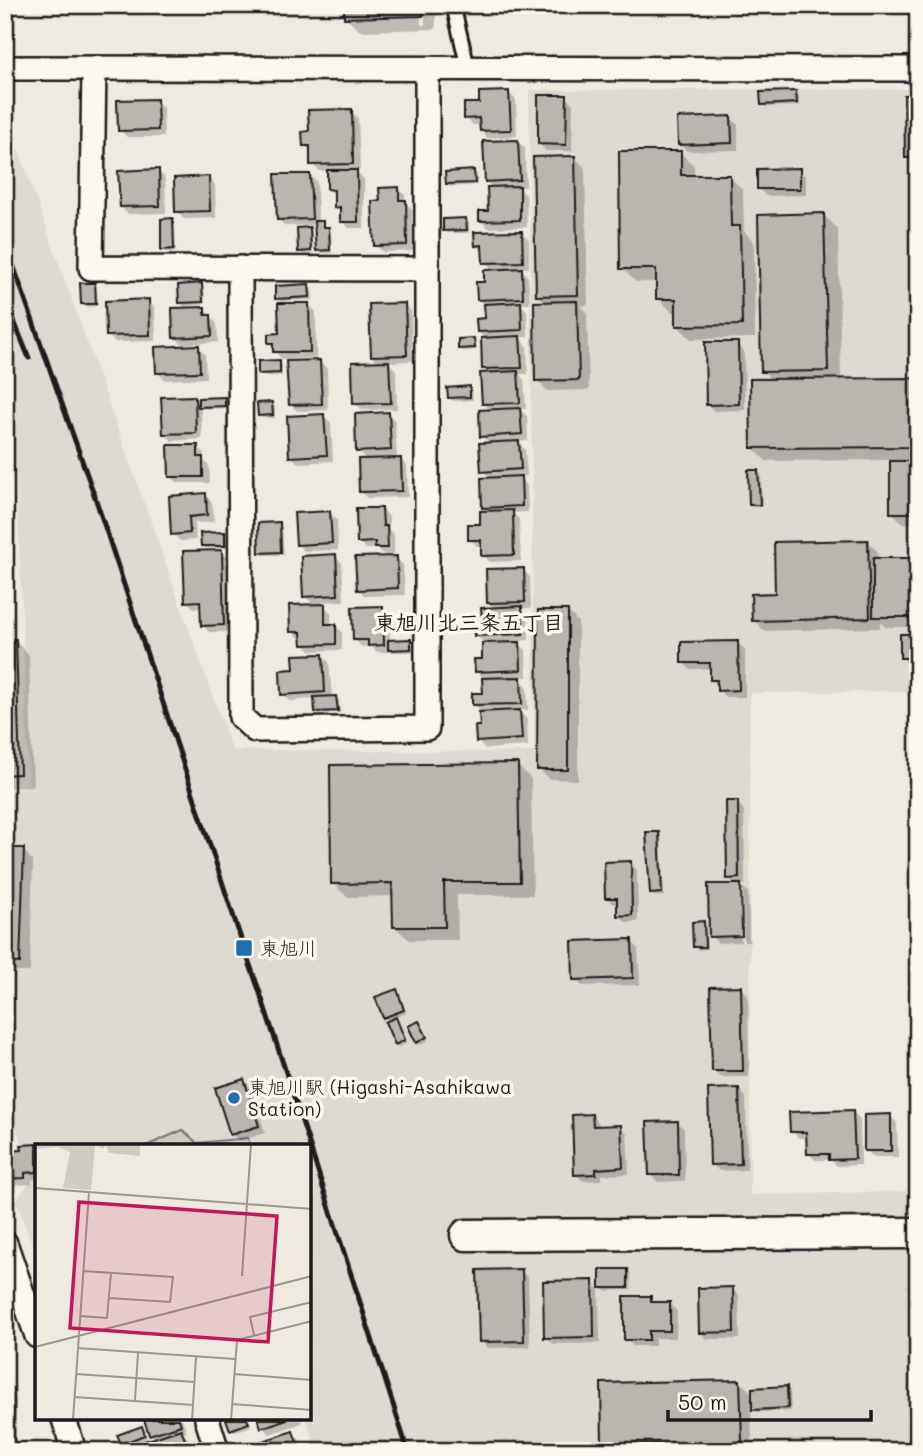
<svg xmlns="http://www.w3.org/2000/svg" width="923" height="1456" viewBox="0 0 923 1456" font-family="Mali,'Klee One',sans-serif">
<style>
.built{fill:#dedad1}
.green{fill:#ceccc2;stroke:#75746f;stroke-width:2}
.shadow{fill:#0003}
.building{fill:#b9b6af;stroke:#1c1c1c;stroke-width:2}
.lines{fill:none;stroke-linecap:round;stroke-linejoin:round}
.service-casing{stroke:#1c1c1c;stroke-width:18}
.minor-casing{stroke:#1c1c1c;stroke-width:28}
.tertiary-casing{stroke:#1c1c1c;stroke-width:35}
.service{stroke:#fbf7ec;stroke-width:12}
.minor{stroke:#fbf7ec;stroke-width:23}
.tertiary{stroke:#fbf7ec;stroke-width:30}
.rail{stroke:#1c1c1c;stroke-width:5}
.poi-dot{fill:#1f6fb2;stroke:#fbf7ec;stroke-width:2.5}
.labels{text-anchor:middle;stroke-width:7;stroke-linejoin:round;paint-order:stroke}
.poi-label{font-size:19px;fill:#1c1c1c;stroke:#fbf7ec;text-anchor:start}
.neighbourhood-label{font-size:21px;font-weight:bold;fill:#1c1c1c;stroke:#fbf7ec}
.inset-road{fill:none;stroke:#9a9891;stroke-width:2}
.view{fill:#c2185b;fill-opacity:0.15;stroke:#c2185b;stroke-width:3.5}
.inset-edge{fill:none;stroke:#1c1c1c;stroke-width:3.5}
</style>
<rect width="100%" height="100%" fill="#eeeadf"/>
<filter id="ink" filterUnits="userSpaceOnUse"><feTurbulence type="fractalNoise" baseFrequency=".0143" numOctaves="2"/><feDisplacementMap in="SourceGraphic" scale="14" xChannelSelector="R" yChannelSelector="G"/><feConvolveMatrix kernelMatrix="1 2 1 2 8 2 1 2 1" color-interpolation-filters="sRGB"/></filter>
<g filter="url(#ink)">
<polygon class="built" points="918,89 918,691 750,693 750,1195 918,1191 918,1451 317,1451 306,1419 310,1419 310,1146 37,1146 37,1257 16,1201 34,1176 5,1096 5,789 29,788 16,468 5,428 5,112 232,750 534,752 529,90"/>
<polygon class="green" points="183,1130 197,1143 248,1138 251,1146 146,1146"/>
<g class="shadow">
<polygon points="421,5 421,25 425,25 425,5 431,5 436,10 436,29 360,31 346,17"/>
<polygon points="509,93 516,100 517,136 488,138 481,131 481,125 473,125 466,118 481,104"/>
<polygon points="796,93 799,96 799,106 766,107 763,104"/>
<polygon points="918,96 918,168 907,158"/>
<polygon points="566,97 573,104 572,151 546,151 539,144"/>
<polygon points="156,101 163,108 164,137 127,137 120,130"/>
<polygon points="351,111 358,118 360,170 355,170 364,179 364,228 349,228 342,221 342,212 336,207 336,196 329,189 329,171 319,171 312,164 312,153 304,145 311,133"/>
<polygon points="731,118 738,125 738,150 687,151 680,144"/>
<polygon points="518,142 525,148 526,187 518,187 526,195 527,227 488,228 481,221 490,212 494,189 486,181"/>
<polygon points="680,152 694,166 694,177 729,176 743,190 744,231 754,242 755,338 691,339 677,325 677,312 672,312 658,298 658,282 636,282 622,268"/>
<polygon points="575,157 585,168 588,305 580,306 587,313 589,390 547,391 537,380 546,303 538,296"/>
<polygon points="799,170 806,177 806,195 766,196 759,189"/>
<polygon points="158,171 165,178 166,213 128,214 121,207"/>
<polygon points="474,172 477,175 477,185 450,187 447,184"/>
<polygon points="310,175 317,182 318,223 322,223 325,226 325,229 328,229 331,232 332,253 321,253 317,250 316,225 285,226 278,219"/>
<polygon points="208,178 215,185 216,218 184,219 177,212"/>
<polygon points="398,188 405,195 405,202 412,209 414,251 383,252 376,246 382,202"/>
<polygon points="824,215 838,229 841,380 918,380 918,523 902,523 892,512 891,460 766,461 752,447 772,381 763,371"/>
<polygon points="172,220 175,223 176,252 166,252 163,249"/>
<polygon points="466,220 469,223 469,233 448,233 445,230"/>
<polygon points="309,229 312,232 313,253 303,254 299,251"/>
<polygon points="522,233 529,240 529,268 520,268 528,277 530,304 521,304 527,311 528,337 519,337 527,345 528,374 519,374 524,380 526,409 520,409 527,416 528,441 517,441 525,450 527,476 518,476 527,485 528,512 513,513 519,519 521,561 490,562 483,555 483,546 477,546 470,539 482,526 489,513 484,507 492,480 483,471 490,444 482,436 491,411 484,404 489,374 484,368 486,339 478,332 487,320 486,307 478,299 486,283 494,271 485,262 484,253 476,245"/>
<polygon points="94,285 97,288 98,306 86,307 83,304"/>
<polygon points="201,285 204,288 205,304 184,306 181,303"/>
<polygon points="309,286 312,289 313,300 280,301 277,298"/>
<polygon points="148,301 155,308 156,341 115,342 108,336"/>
<polygon points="404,304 411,311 413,361 388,362 396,370 397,409 362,410 355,403 380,363 372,356"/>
<polygon points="309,305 316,312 316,358 282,359 275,352 275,347 270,342 280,335"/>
<polygon points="204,308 217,324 218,342 182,344 175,337"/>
<polygon points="473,340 476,343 477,350 463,351 460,348"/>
<polygon points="737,344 744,351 745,410 714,411 707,404"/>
<polygon points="198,347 205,354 206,378 165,380 158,373"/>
<polygon points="279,362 282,365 282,376 263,376 260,373"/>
<polygon points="320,362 327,369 328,410 297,411 290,404"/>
<polygon points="469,388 472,391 473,400 453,401 450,398"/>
<polygon points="194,398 200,403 225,398 228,401 228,408 201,409 202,439 172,441 165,434"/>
<polygon points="271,404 275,407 275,418 263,418 260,415"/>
<polygon points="388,414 395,421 397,459 400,459 407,466 408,497 367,498 360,491 367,460 358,451"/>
<polygon points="324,416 331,423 333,461 298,463 291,456"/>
<polygon points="197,446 204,453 204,461 209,466 210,483 178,483 171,476"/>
<polygon points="758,472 761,475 762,507 753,507 750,504"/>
<polygon points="205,495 212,502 214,522 195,523 196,540 180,541 173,534"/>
<polygon points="382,509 389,516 389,530 394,535 394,558 396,558 403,565 405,595 365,596 358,589 394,558 394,554 384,555 378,549 366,549 359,542"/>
<polygon points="330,513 337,520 338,550 304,551 297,544"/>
<polygon points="279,524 282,527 284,555 264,555 261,552"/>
<polygon points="224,534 227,537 228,548 205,548 202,545"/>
<polygon points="868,542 878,552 879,560 918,560 918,627 885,627 880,622 880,628 764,631 754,620 777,595"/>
<polygon points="221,552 228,559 230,632 209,632 202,625 202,608 194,608 187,601"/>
<polygon points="335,556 342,563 344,601 321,602 331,613 331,625 335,625 342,632 342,650 311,651 304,644 303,638 299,638 292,631 315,606 305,596"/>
<polygon points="523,570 530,577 531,608 521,608 528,615 529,640 517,641 526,650 527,677 518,677 527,686 528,710 518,710 527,719 528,746 485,749 478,742 482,727 481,712 474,704 485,694 484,679 476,671 484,660 483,642 475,635 495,609 488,602"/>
<polygon points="382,608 389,615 390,642 410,641 413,644 414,652 377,652 371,646 362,647 355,640"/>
<polygon points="568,611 578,622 578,780 549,779 538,769"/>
<polygon points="918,636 918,664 909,664 902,657"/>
<polygon points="5,641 15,641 29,655 33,787 5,788"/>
<polygon points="738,643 745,650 745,697 725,697 712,680 712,669 690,669 683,662"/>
<polygon points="322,655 329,662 332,698 336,697 339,700 340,713 319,714 316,711 315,699 290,701 283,694 295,671"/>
<polygon points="517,765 531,779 533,895 457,895 458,940 409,940 395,927 394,896 347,897 333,883"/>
<polygon points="737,803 744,810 745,885 740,885 748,892 749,942 744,942 743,890 740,890 741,942 718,943 711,936 736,886 728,878"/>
<polygon points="658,833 661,836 664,896 654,896 651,893"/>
<polygon points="5,849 23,850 33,861 30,972 5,972"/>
<polygon points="630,863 637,870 638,922 626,922 619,915 619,904 613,904 606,897"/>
<polygon points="703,923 706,926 707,949 698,950 695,946"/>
<polygon points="631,941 638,948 640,985 582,986 575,979"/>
<polygon points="741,988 748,995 749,1077 720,1077 713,1070"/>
<polygon points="397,991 400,994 406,1013 393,1018 398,1023 407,1043 399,1047 396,1044 390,1022 384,1017"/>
<polygon points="421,1026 428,1041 420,1045 417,1042"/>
<polygon points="244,1081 251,1088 265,1133 239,1141 232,1134"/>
<polygon points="739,1090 746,1097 747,1170 719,1171 712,1164"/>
<polygon points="853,1112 860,1119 861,1165 837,1166 831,1160 815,1160 808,1153 808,1138 799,1138 792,1131"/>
<polygon points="592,1116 599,1123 599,1127 620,1126 627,1133 629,1174 602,1175 602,1180 583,1181 576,1174"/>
<polygon points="890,1116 897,1123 898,1157 873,1157 866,1150"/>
<polygon points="677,1122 684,1129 685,1181 658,1182 651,1175"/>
<polygon points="37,1147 37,1179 31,1180 32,1184 12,1185 5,1179"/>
<polygon points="521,1271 528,1278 530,1347 488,1348 481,1341"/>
<polygon points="628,1271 631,1274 631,1290 605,1291 602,1288"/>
<polygon points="592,1282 599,1289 600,1343 553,1344 546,1337"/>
<polygon points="732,1289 739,1296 740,1339 707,1339 700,1332"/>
<polygon points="650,1298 656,1304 670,1304 677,1311 676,1338 655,1338 655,1346 633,1346 626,1339"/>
<polygon points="740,1381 754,1395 787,1388 790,1391 791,1411 757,1412 751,1405 752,1451 610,1451 604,1444"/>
<polygon points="5,1387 16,1398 16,1451 5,1451"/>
<polygon points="145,1419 182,1419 187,1431 183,1433 188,1438 192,1451 150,1451 156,1439 151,1434"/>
<polygon points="228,1419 248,1419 251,1426 234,1432 231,1429"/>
<polygon points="260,1419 301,1419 302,1423 270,1434 263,1427"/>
<polygon points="142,1428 147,1439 126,1446 123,1443 120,1436"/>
<polygon points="293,1433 300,1440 303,1451 264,1451"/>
</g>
<g class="building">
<polygon points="344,5 423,5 423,16 344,18"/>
<polygon points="509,91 511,130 480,131 479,118 464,119 464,103 479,103 479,92"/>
<polygon points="796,91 797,103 761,105 760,92"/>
<polygon points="538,95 567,95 566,145 538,144"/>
<polygon points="904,95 918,95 918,158 905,158"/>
<polygon points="157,99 158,130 118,131 117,100"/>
<polygon points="352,109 353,164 310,165 310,146 303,146 302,132 309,131 308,110"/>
<polygon points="731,116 732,143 678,145 677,118"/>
<polygon points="518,140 520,180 485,182 483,141"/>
<polygon points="619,151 681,151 681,175 730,175 731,226 740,226 742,325 676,326 676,299 656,299 656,269 620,269"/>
<polygon points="575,156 578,295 536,296 533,157"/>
<polygon points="800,168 800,189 757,189 757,169"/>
<polygon points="159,169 160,206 120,207 118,171"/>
<polygon points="327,170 357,170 358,222 340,222 340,207 334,208 334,190 327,189"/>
<polygon points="474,170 475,183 446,184 445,172"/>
<polygon points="275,174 310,174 312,219 277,220"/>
<polygon points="209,176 210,211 175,212 174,178"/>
<polygon points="520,186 520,220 479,221 479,211 488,211 487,187"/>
<polygon points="399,187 399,200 406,200 407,245 374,246 372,201 380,201 379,188"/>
<polygon points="824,213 828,371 761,372 758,215"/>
<polygon points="173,218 174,249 161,250 161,219"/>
<polygon points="466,218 467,230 443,231 443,219"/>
<polygon points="314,221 323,221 323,227 329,227 330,250 316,251"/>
<polygon points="310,227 311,251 298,252 297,228"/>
<polygon points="522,231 523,262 483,263 482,245 475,246 474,232"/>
<polygon points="522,268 523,298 477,300 476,282 484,282 484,270"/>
<polygon points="80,283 95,283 96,304 81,304"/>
<polygon points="202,283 203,302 179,303 178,285"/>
<polygon points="309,284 310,297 275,299 275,286"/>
<polygon points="149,299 150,335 106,336 105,301"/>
<polygon points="577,301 579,380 535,381 534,302"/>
<polygon points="521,302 522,330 477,332 476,319 485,318 484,304"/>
<polygon points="278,303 309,303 310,352 273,352 273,343 268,343 268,334 279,333"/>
<polygon points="405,303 407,355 371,356 369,304"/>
<polygon points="205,307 205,315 211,315 212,336 173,338 172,308"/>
<polygon points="520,336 522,368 482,369 481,338"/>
<polygon points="474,338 475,348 458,349 458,339"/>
<polygon points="705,342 738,342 739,404 706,405"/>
<polygon points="199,345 200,372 156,373 155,347"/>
<polygon points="280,360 280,373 258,374 258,361"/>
<polygon points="320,360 322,404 289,405 286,361"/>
<polygon points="389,361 391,403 353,404 352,362"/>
<polygon points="518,371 520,403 482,404 480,373"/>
<polygon points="918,378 918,447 751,448 750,379"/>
<polygon points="470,386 470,397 448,398 447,388"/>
<polygon points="195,396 196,433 163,434 161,397"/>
<polygon points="225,397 225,406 198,407 198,398"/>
<polygon points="272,402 273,415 258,416 257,403"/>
<polygon points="520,408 522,434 480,437 479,410"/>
<polygon points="389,412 391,450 356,452 355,414"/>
<polygon points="324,414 327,455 289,457 287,416"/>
<polygon points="519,441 521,469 481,472 479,443"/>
<polygon points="168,445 198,445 198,457 203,457 203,477 169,477"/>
<polygon points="401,458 402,491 359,492 358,459"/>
<rect x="890" y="461" width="28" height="52"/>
<polygon points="748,470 758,470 760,505 749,505"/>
<polygon points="521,476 522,506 482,508 481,478"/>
<polygon points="206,493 207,515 189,517 190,533 171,535 169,496"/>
<polygon points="356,508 382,508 383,526 387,526 388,548 375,548 375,542 357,543"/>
<polygon points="513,510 514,555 481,556 481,540 468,540 468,524 480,524 480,511"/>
<polygon points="330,511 332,543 296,545 294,513"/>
<polygon points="280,522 281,552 259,553 258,523"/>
<polygon points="225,532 225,546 201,546 200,533"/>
<polygon points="868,540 870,618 752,621 751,594 775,593 774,542"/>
<polygon points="222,550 224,625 201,626 200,601 185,602 183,551"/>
<polygon points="336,554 338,595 303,597 301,556"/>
<polygon points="397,556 398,588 357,590 355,557"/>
<rect x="873" y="558" width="45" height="59"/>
<polygon points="524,568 525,602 487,603 486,569"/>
<polygon points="325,604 325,624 336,624 336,644 302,645 301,632 290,632 289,605"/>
<polygon points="383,606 384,645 368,646 368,640 353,640 352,607"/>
<polygon points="522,606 523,634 474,636 473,621 482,621 481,608"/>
<polygon points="538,610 568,610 568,770 537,770"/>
<rect x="900" y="634" width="18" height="24"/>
<polygon points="16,639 20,774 5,775 5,640"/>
<polygon points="411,639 411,649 388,650 388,640"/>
<polygon points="738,641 739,690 717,691 717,680 710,680 710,663 681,663 681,642"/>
<polygon points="520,642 521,670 475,672 474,659 482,659 482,643"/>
<polygon points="323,654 325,692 281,695 280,670 294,669 293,655"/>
<polygon points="521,677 522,704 472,705 472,693 483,693 482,678"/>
<polygon points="336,696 338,711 315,712 314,697"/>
<polygon points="520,710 522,739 476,742 475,726 480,726 479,712"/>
<polygon points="518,763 520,882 444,882 445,927 393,927 392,883 331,884 330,765"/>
<polygon points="726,801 738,801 739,878 727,879"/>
<polygon points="646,832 659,832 662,893 650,894"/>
<polygon points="5,848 24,848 20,963 5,962"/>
<polygon points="631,861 632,915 617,916 617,898 605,898 604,862"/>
<polygon points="708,884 741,884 742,936 709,937"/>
<polygon points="704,921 705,947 693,947 692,922"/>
<polygon points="632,939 633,978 573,980 572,941"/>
<polygon points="741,986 743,1071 712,1071 710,987"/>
<polygon points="397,989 404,1010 383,1018 375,997"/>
<polygon points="396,1017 405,1040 395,1045 385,1022"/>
<polygon points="419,1021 427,1037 416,1043 408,1026"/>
<polygon points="244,1079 259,1126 230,1135 215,1088"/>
<polygon points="739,1088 741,1164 710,1165 708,1089"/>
<polygon points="853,1110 855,1159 829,1160 829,1154 807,1154 806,1132 790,1132 789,1112"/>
<polygon points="592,1114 593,1126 621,1125 623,1167 596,1169 596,1174 574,1175 572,1115"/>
<polygon points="891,1114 891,1151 864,1151 864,1115"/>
<polygon points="678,1121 679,1175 649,1175 647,1122"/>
<polygon points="37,1144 37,1172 25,1173 25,1178 5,1179 5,1151 22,1150 21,1145"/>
<polygon points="522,1269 524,1341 479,1342 477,1270"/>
<rect x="600" y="1269" width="28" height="19"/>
<polygon points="593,1280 594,1337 544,1338 543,1281"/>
<polygon points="733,1287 734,1332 699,1333 698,1288"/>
<polygon points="624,1296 651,1296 651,1302 670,1302 670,1331 649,1331 649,1340 624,1340"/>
<polygon points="740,1380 742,1442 602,1445 601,1383"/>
<polygon points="787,1386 788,1408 752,1410 752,1388"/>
<polygon points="144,1419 179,1419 181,1425 149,1435"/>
<polygon points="226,1419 247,1419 249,1423 230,1430"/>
<polygon points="258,1419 288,1419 261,1428"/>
<polygon points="142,1426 145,1435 121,1444 117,1435"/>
<polygon points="181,1429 189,1451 148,1451 145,1441"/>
<polygon points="293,1431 300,1451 263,1451 260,1442"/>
</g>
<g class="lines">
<g class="service-casing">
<polyline id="service" points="453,5 468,68"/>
</g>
<g class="minor-casing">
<g id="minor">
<polyline points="5,68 918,69"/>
<polyline points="94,68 91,268 427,269"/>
<polyline points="240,268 241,717 255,730 427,728 427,69"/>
<polyline points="5,1243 37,1336"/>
<polyline points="64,1419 74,1451"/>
<polyline points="207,1419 217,1451"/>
</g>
</g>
<g class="tertiary-casing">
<polyline id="tertiary" points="466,1235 918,1233"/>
</g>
<use href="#service" class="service"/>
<use href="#minor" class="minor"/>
<use href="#tertiary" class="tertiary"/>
<g class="rail">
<polyline points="5,242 97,503 244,948 259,990 310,1146"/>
<polyline points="5,299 29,358"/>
<polyline points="310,1147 408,1451"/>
</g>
</g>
</g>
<g class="poi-dot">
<rect x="235" y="939" width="18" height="18" rx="3.5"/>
<circle cx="234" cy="1098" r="7"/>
</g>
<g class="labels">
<g class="poi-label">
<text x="260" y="955">東旭川</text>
<text x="248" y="1094">東旭川駅 (Higashi-Asahikawa<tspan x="248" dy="22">Station)</tspan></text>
</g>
<g class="neighbourhood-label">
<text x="469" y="630">東旭川北三条五丁目</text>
</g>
</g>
<g transform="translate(35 1144)">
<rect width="276" height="276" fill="#eeeadf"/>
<path d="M0,0H70L69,5L60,1L56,46L28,44L35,8L23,3L0,5ZM71,0H105V12L74,9Z" fill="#ceccc2"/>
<path class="inset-road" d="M0,44L277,65M48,127L138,133L135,158L74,154M207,132L216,0M45,172L72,174L76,129M219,191L215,173L277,158M202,196L277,177M0,203L277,132M42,204L200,215M41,230L160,238M199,230L277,236M39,253L159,261M100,256L103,209M197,260L277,266M38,276L54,48M157,276L161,213M196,276L202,196"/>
<path class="view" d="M44,58L242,72L233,198L35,184Z"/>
<rect width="276" height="276" class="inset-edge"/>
</g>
<rect width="923" height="1456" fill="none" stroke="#fbf7ec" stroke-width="28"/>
<rect x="14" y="14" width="895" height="1428" fill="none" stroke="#1c1c1c" stroke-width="2.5" filter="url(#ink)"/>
<path d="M668 1410v10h203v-10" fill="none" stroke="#1c1c1c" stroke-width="3.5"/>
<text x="678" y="1410" font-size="21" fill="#1c1c1c" stroke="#fbf7ec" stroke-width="5" paint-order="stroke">50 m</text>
</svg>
